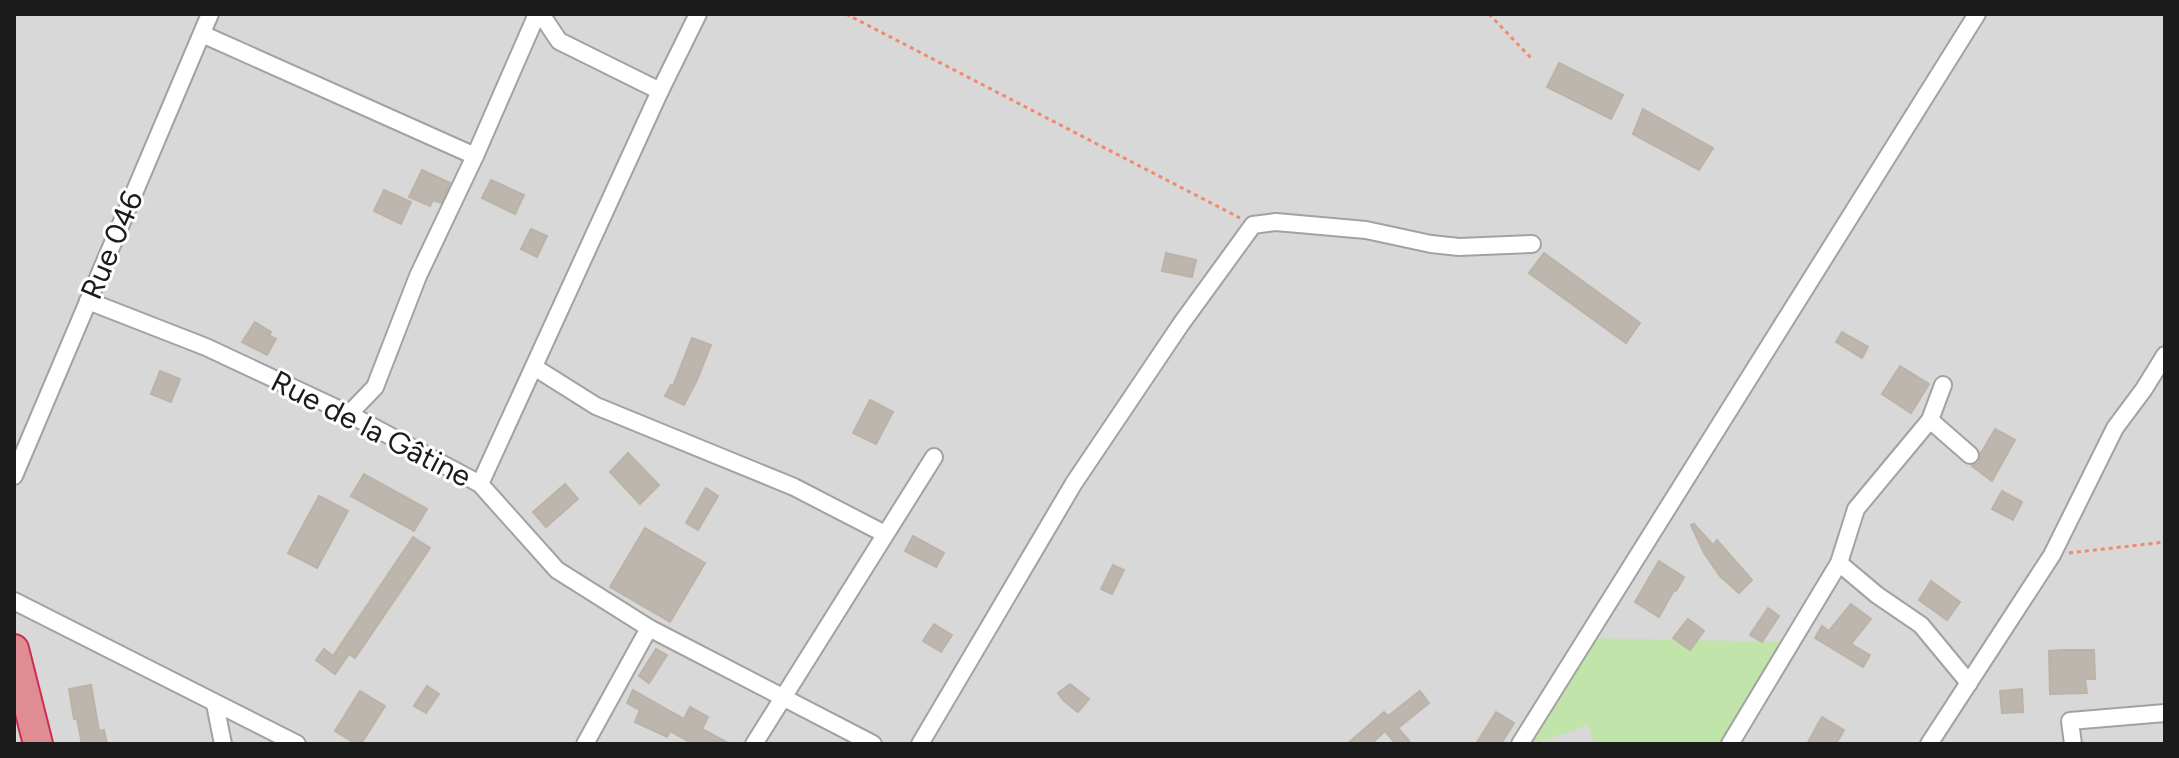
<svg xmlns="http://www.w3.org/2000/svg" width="2179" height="758" viewBox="0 0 2179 758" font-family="Figtree,sans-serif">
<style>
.residential{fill:#d9d8d8}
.grass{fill:#c0e4a9}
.building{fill:#bcb6ae;stroke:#bdb2a5;stroke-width:2}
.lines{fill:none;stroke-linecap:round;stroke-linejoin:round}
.street-casing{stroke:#a2a2a2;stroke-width:20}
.highway-casing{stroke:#ca2e53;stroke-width:32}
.path{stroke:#f0896e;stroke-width:3;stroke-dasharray:4 4;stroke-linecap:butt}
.street{stroke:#fff;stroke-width:16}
.highway{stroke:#e08c93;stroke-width:28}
.labels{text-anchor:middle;stroke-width:6;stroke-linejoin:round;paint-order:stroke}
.street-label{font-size:30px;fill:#1b1b1b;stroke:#fff}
</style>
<rect width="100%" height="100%" fill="#eceae1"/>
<rect class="residential" x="14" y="14" width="2151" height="730"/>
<polygon class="grass" points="1587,638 1791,642 1730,744 1594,744 1588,725 1535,744 1520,744"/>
<g class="building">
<polygon points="1559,63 1623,95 1611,119 1547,87"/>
<polygon points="1643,109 1713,148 1699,170 1633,134"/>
<polygon points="422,170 450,183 441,203 433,200 430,206 409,197"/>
<polygon points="491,180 524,195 515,214 482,198"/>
<polygon points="384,190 411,202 401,224 374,211"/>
<polygon points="531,229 547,236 537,257 521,249"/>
<polygon points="1166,253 1196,260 1192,277 1162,271"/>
<polygon points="1544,253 1640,323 1626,343 1529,273"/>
<polygon points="255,322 271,332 269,335 276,339 267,355 242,342"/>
<polygon points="1842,332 1868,347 1862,358 1836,342"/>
<polygon points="692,338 711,345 697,380 684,405 665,396 671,385 673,386"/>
<polygon points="1900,366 1929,384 1911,413 1882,394"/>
<polygon points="160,371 180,379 171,402 151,394"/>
<polygon points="870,400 893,412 876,444 853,433"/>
<polygon points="1995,429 2015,440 1992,481 1972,466 1979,462 1981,453"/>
<polygon points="628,453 659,485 640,504 610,472"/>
<polygon points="364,474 427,509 414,531 351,496"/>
<polygon points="565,484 578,499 546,527 533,512"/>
<polygon points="706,488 718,496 698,530 686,523"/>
<polygon points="2002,491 2022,502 2013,520 1992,509"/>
<polygon points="319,496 348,511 317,568 288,553"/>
<polygon points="1694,524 1713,545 1717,540 1752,580 1739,593 1720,576 1704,553 1691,525"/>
<polygon points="645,528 705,563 670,622 610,587"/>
<polygon points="913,536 944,553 936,567 905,551"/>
<polygon points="413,537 430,548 355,658 349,654 335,674 316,660 324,649 333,656"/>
<polygon points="1659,561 1684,577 1676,591 1674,590 1659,617 1635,602"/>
<polygon points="1113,565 1124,570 1112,594 1101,589"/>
<polygon points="1931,581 1960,602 1947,620 1919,600"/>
<polygon points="1851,604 1871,619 1851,644 1870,655 1863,667 1815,638 1822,626 1829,631"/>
<polygon points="1768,608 1779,616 1762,642 1750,635"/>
<polygon points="1688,619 1704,631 1690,650 1673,638"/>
<polygon points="934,624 952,635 941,652 923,641"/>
<polygon points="656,649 667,655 649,683 639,676"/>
<polygon points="2066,650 2094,650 2095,679 2085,679 2087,693 2050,694 2049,651"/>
<polygon points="1070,684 1089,699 1078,712 1064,701 1058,693"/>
<polygon points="91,685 99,731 104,730 107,744 82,744 77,719 74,719 69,689"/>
<polygon points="427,686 439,694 426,713 414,706"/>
<polygon points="2022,689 2023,712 2002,713 2000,691"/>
<polygon points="633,690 684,719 690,707 708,717 702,729 730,744 693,744 670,731 667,737 635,722 640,710 627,703"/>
<polygon points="360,691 385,706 361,744 356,744 335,731"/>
<polygon points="1420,691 1429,703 1398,728 1412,744 1396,744 1385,731 1371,744 1347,744 1384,712 1388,716"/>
<polygon points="1496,712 1514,723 1501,744 1476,744"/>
<polygon points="1822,717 1844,730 1836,744 1807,744"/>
</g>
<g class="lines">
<g class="street-casing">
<g id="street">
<polyline points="541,14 559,41 660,91"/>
<polyline points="202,34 475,156"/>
<polyline points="88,301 206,347 349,414 480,484 557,570 649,628 873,744"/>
<polyline points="534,367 596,406 794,487 885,534"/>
<polyline points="349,414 375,387 418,276 475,156 537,14"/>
<polyline points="1930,420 1970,455"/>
<polyline points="14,476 210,14"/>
<polyline points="480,484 660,91 698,14"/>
<polyline points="1839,563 1877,595 1921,625 1969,683"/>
<polyline points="14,601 297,744"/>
<polyline points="215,704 223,744"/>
<polyline points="585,744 649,628"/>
<polyline points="754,744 934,457"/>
<polyline points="920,744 1074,483 1181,324 1253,225 1276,222 1366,230 1431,244 1459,247 1532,244"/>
<polyline points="1520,744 1977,14"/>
<polyline points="1730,744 1839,563 1856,509 1930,420 1943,385"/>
<polyline points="1929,744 2052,555 2115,428 2144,389 2165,355"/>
<polyline points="2073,744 2070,721 2165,713"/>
</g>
</g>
<g class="highway-casing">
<polyline id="highway" points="14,649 38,744"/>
</g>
<g class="path">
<polyline points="846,14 1240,218"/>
<polyline points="1489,14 1532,59"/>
<polyline points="2069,553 2165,542"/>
</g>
<use href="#street" class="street"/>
<use href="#highway" class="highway"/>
</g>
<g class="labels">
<g class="street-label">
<text transform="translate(112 245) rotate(-67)" y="10">Rue 046</text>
<text transform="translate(371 429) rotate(27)" y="10">Rue de la Gâtine</text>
</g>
</g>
<rect width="2179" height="758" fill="none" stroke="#1b1b1b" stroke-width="32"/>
</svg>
